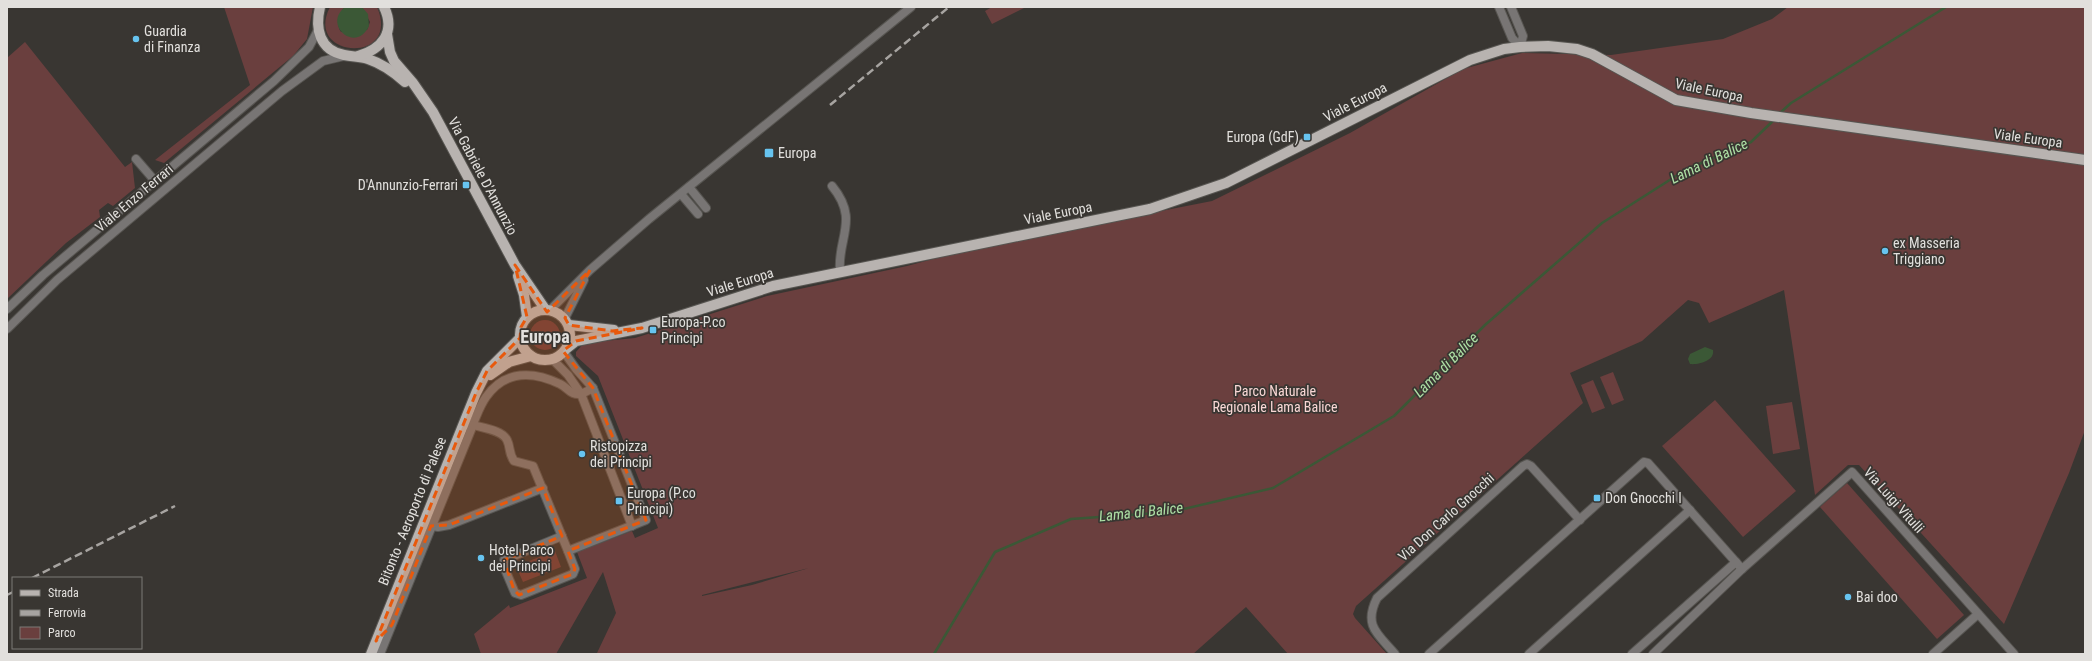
<svg xmlns="http://www.w3.org/2000/svg" width="2092" height="661" viewBox="0 0 2092 661" font-family="'Roboto Condensed',sans-serif">
<style>
.green{fill:#6a3f3e;fill-rule:evenodd}
.water{fill:#3b5836}
.lines{fill:none;stroke-linecap:round;stroke-linejoin:round}
.stream{stroke:#3b5836;stroke-width:2.5}
.minor-casing{stroke:#575551;stroke-width:10}
.major-casing{stroke:#575551;stroke-width:12}
.minor{stroke:#787574;stroke-width:8}
.major{stroke:#b8b3b0;stroke-width:10}
.rail{stroke:#a7a4a1;stroke-width:2.5;stroke-dasharray:8 4;stroke-linecap:butt}
.marked{fill:#e8590c;fill-opacity:0.2;stroke:#e8590c;stroke-width:3;stroke-dasharray:8 5;stroke-linejoin:round}
.poi-dot{fill:#67c4f0;stroke:#393632;stroke-width:1.5}
.labels{text-anchor:middle;stroke-width:3.5;stroke-linejoin:round;paint-order:stroke}
.poi-label{font-size:14px;fill:#e2e0dd;stroke:#393632;text-anchor:start}
.street-label{font-size:14px;fill:#e2e0dd;stroke:#393632}
.park-label{font-size:14px;fill:#f9d7d5;stroke:#393632}
.water-label{font-size:15px;font-style:italic;fill:#aee0a5;stroke:#393632}
.district-label{font-size:18px;font-weight:bold;fill:#e2e0dd;stroke:#393632}
</style>
<rect width="100%" height="100%" fill="#393632"/>
<g class="green">
<polygon points="224,7 313,7 307,39 293,56 164,163 155,160 250,85"/>
<path d="M330,7H345C338,13 336,25 341,32L367,30L370,22L362,7H377C402,65 303,59 330,7Z"/>
<polygon points="992,7 1026,7 992,24 985,11"/>
<path d="M1788,7H2085V430L2069,473L2004,624L1859,465H1848L1815,495L1784,290L1709,323L1699,303L1688,300L1642,341L1570,373L1583,403L1356,606L1353,614L1355,618L1387,654H1288L1246,607L1193,654H594L597,653L616,613L603,572L556,654H481L474,634L509,605L510,608L587,578L577,552L632,531L635,538L658,528L598,376L576,356V352L584,343L635,338L767,296L907,266L978,247L1212,201L1350,133L1463,69L1522,53L1611,55L1723,39L1772,19ZM809,568L752,585L702,596V595Z"/>
<polygon points="25,42 125,167 132,162 135,188 113,206 108,203 99,210 100,217 66,243 7,299 7,58"/>
<circle cx="545" cy="335" r="15"/>
<polygon points="1613,372 1624,400 1612,405 1600,377"/>
<polygon points="1593,380 1605,408 1592,413 1581,385"/>
<polygon points="1715,400 1796,491 1743,537 1662,446"/>
<polygon points="1792,402 1800,449 1773,454 1766,406"/>
<polygon points="1847,483 1964,615 1937,639 1820,507"/>
<polygon points="555,551 561,567 523,582 516,566"/>
</g>
<g class="water">
<path d="M345,7H362L368,14L369,26C356,54 322,25 345,7Z"/>
<path d="M1705,347L1713,350C1715,361 1698,365 1690,364L1688,359L1690,354Z"/>
</g>
<g class="lines">
<g class="stream">
<polyline points="1780,113 1791,103 1946,7"/>
<polyline points="934,654 995,552 1071,519 1171,512 1273,488 1394,416 1485,325 1602,223 1687,169 1751,142 1774,120"/>
</g>
<g class="minor-casing">
<g id="minor">
<polyline points="1499,7 1512,38 1520,47"/>
<polyline points="1511,7 1523,36 1520,47"/>
<polyline points="136,159 155,181"/>
<path d="M832,186C860,220 837,238 840,271"/>
<polyline points="689,187 706,208"/>
<polyline points="681,194 698,214"/>
<polyline points="7,309 43,275 274,81 309,47 318,30"/>
<polyline points="550,310 590,270 649,219 911,7"/>
<polyline points="565,318 584,280"/>
<polyline points="7,329 57,280 282,91 323,61 344,56"/>
<polyline points="552,359 568,375 581,394 632,526"/>
<path d="M471,428C476,418 479,407 486,397C505,370 533,371 560,384C565,386 568,391 573,393C581,396 587,391 593,388"/>
<polyline points="428,525 438,527 449,525 543,488"/>
<polyline points="562,536 504,560 504,567 515,593 521,595 573,574 575,569 568,551"/>
<path d="M380,654L473,425C483,428 502,430 507,440C511,448 508,452 514,461L533,466L568,551L646,520L593,388L576,369L564,352"/>
<path d="M1395,654C1378,634 1363,626 1377,598L1523,466L1527,464L1531,466L1580,520"/>
<polyline points="1429,654 1644,462 1648,463 1742,569"/>
<polyline points="1529,654 1690,510"/>
<polyline points="1632,654 1736,562"/>
<polyline points="1653,654 1742,569 1852,472 2014,654"/>
<polyline points="1933,654 1978,614"/>
</g>
</g>
<g class="major-casing">
<g id="major">
<path d="M320,7C315,28 319,50 344,55C353,57 360,56 368,59C383,64 394,72 405,82"/>
<polyline points="387,34 390,52 394,61 413,83 433,112 515,265 545,309"/>
<path d="M358,56C382,49 396,32 384,7"/>
<polyline points="518,276 524,295 527,317"/>
<circle cx="545" cy="335" r="25"/>
<polyline points="569,325 614,330"/>
<polyline points="567,348 576,341 642,328 773,286 1150,209 1226,183 1470,60 1504,49 1520,47 1548,46 1577,49 1592,54 1676,100 1751,113 2085,160"/>
<polyline points="490,375 509,362 531,356"/>
<polyline points="371,654 476,393 487,371 520,338"/>
</g>
</g>
<use href="#minor" class="minor"/>
<use href="#major" class="major"/>
<g class="rail">
<polyline points="830,105 949,7"/>
<polyline points="32,578 175,506"/>
<polyline points="7,595 13,592"/>
</g>
</g>
<path class="marked" d="M515,265L547,312L590,270L565,318L569,325L612,331L642,328L576,341L563,351L593,388L646,520L568,551L575,569L573,574L519,595L514,590L504,560L562,536L543,488L449,525L431,526L392,625L376,641L476,393L487,371L520,338L521,327L527,317Z"/>
<g class="poi-dot">
<circle cx="136" cy="39" r="4"/>
<rect x="1303" y="133" width="8" height="8" rx="2"/>
<rect x="764" y="148" width="10" height="10" rx="2"/>
<rect x="462" y="181" width="8" height="8" rx="2"/>
<circle cx="1885" cy="251" r="4"/>
<rect x="649" y="326" width="8" height="8" rx="2"/>
<circle cx="582" cy="454" r="4"/>
<rect x="1593" y="494" width="8" height="8" rx="2"/>
<rect x="615" y="497" width="8" height="8" rx="2"/>
<circle cx="481" cy="558" r="4"/>
<circle cx="1848" cy="597" r="4"/>
</g>
<g class="labels">
<g class="poi-label">
<text x="144" y="36">Guardia<tspan x="144" dy="16">di Finanza</tspan></text>
<text x="1299" y="142" text-anchor="end">Europa (GdF)</text>
<text x="778" y="158">Europa</text>
<text x="458" y="190" text-anchor="end">D'Annunzio-Ferrari</text>
<text x="1893" y="248">ex Masseria<tspan x="1893" dy="16">Triggiano</tspan></text>
<text x="661" y="327">Europa-P.co<tspan x="661" dy="16">Principi</tspan></text>
<text x="590" y="451">Ristopizza<tspan x="590" dy="16">dei Principi</tspan></text>
<text x="627" y="498">Europa (P.co<tspan x="627" dy="16">Principi)</tspan></text>
<text x="1605" y="503">Don Gnocchi I</text>
<text x="489" y="555">Hotel Parco<tspan x="489" dy="16">dei Principi</tspan></text>
<text x="1856" y="602">Bai doo</text>
</g>
<g class="street-label">
<text transform="translate(1709 90) rotate(12)" y="5">Viale Europa</text>
<text transform="translate(1355 102) rotate(-27)" y="5">Viale Europa</text>
<text transform="translate(2028 138) rotate(8)" y="5">Viale Europa</text>
<text transform="translate(483 176) rotate(62)" y="5">Via Gabriele D'Annunzio</text>
<text transform="translate(134 198) rotate(-40)" y="5">Viale Enzo Ferrari</text>
<text transform="translate(1058 213) rotate(-11)" y="5">Viale Europa</text>
<text transform="translate(740 282) rotate(-17)" y="5">Viale Europa</text>
<text transform="translate(1894 500) rotate(48)" y="5">Via Luigi Vitulli</text>
<text transform="translate(412 511) rotate(-68)" y="5">Bitonto - Aeroporto di Palese</text>
<text transform="translate(1446 517) rotate(-42)" y="5">Via Don Carlo Gnocchi</text>
</g>
<g class="park-label">
<text x="1275" y="396">Parco Naturale<tspan x="1275" dy="16">Regionale Lama Balice</tspan></text>
</g>
<g class="water-label">
<text transform="translate(1709 161) rotate(-26)" y="5">Lama di Balice</text>
<text transform="translate(1446 365) rotate(-45)" y="5">Lama di Balice</text>
<text transform="translate(1141 512) rotate(-6)" y="5">Lama di Balice</text>
</g>
<g class="district-label">
<text x="545" y="343">Europa</text>
</g>
</g>
<rect width="2092" height="661" fill="none" stroke="#e2e0dd" stroke-width="16"/>
<rect x="12" y="577" width="130" height="72" fill="#393632" stroke="#7d7a76"/>
<rect x="20" y="590" width="20" height="6" fill="#b8b3b0" stroke="#7d7a76"/>
<text x="48" y="597" font-size="12" fill="#e2e0dd">Strada</text>
<rect x="20" y="610" width="20" height="6" fill="#a7a4a1" stroke="#7d7a76"/>
<text x="48" y="617" font-size="12" fill="#e2e0dd">Ferrovia</text>
<rect x="20" y="627" width="20" height="12" fill="#6a3f3e" stroke="#7d7a76"/>
<text x="48" y="637" font-size="12" fill="#e2e0dd">Parco</text>
</svg>
